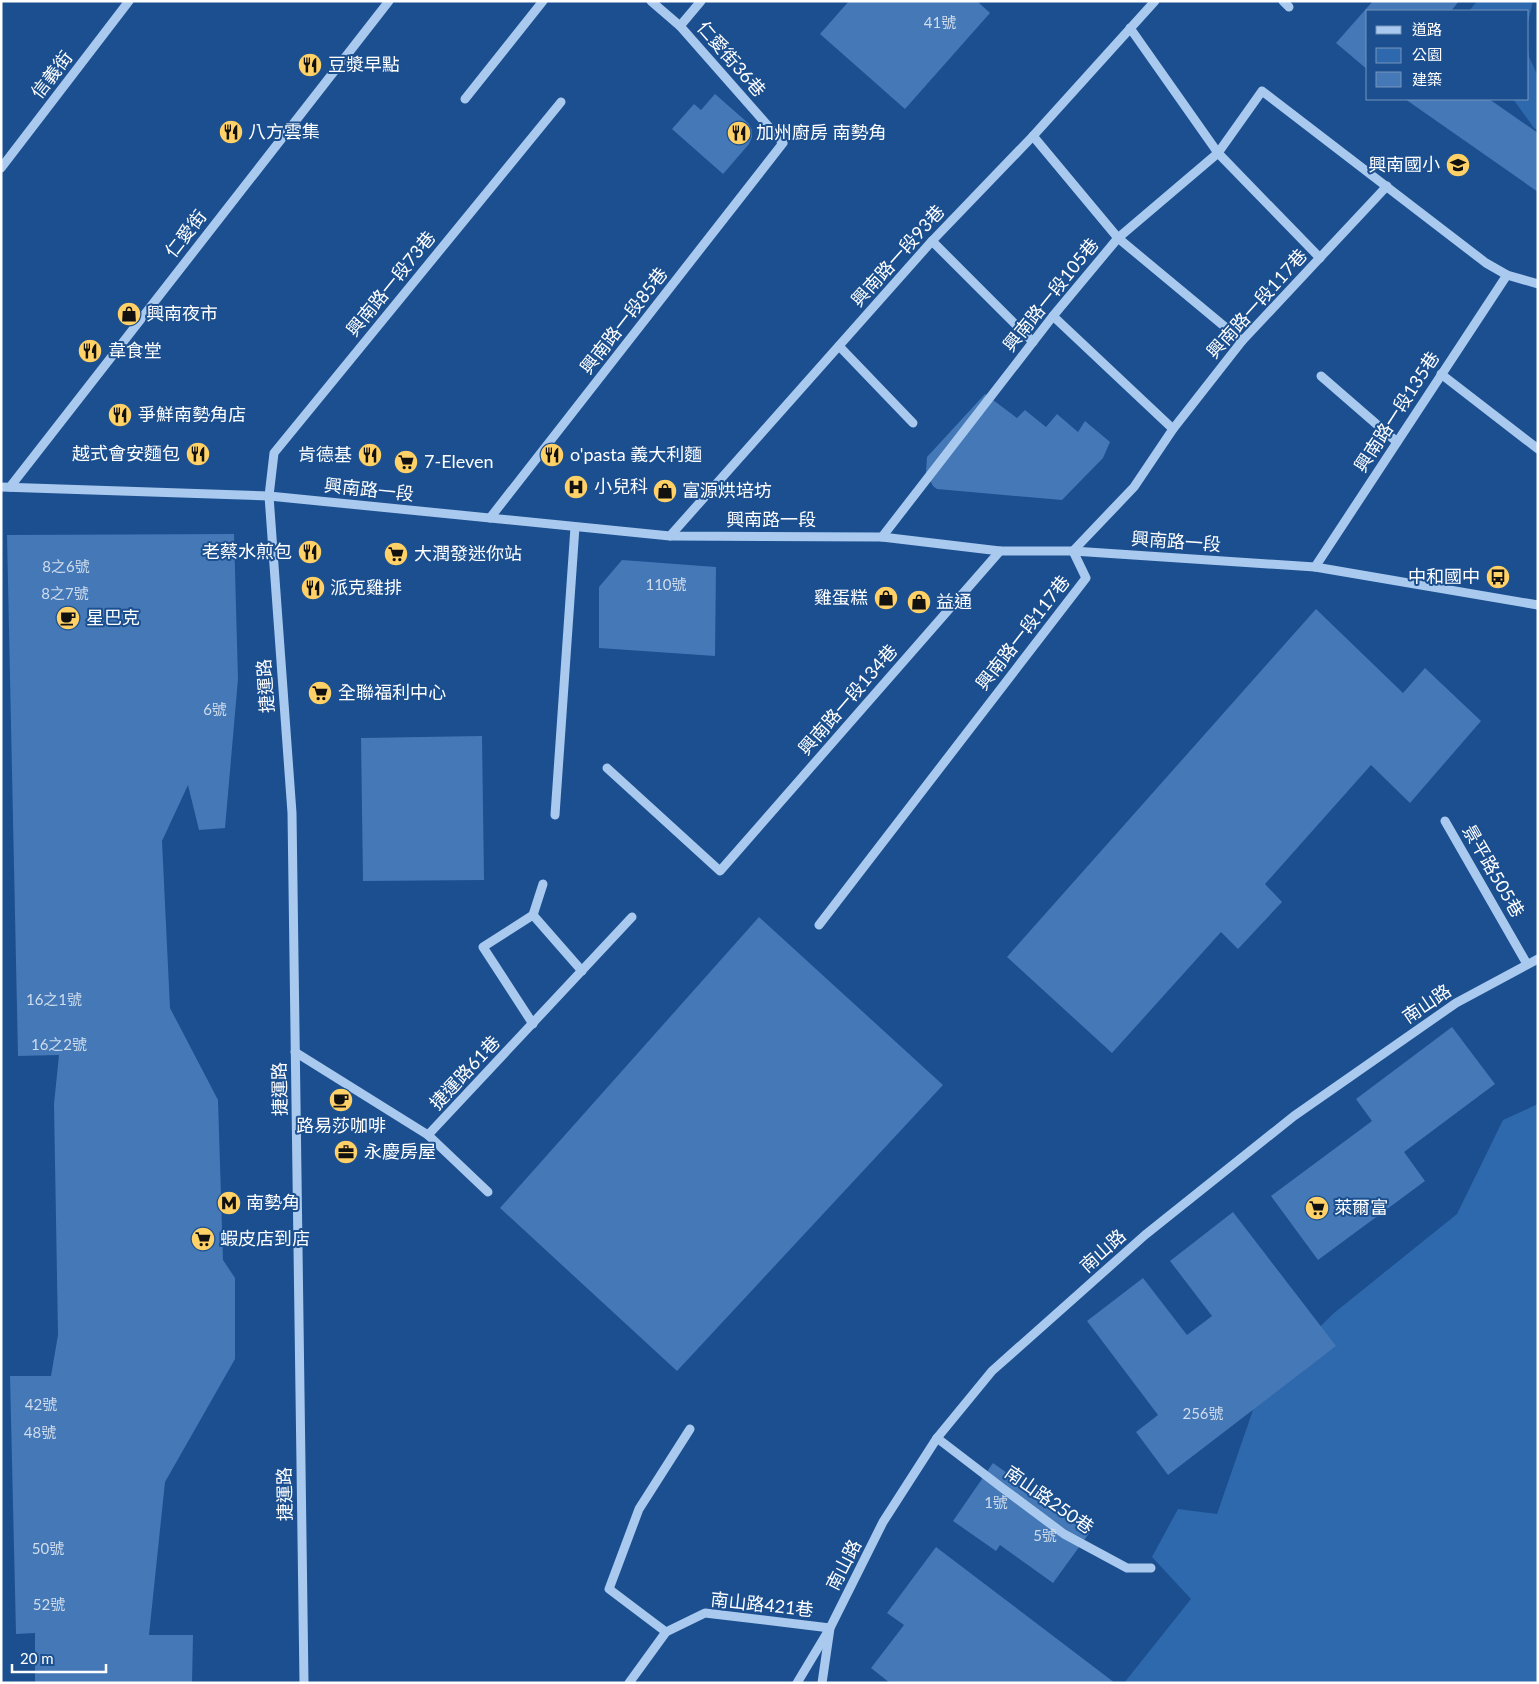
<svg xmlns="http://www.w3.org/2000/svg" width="1539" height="1684" viewBox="0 0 1539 1684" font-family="Lato,'Noto Sans TC',sans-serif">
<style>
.green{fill:#2e69ad}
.building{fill:#4478b7}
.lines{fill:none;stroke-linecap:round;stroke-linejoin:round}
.minor{stroke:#a9c9ee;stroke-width:9}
.labels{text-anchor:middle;stroke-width:4;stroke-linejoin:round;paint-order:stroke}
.number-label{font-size:15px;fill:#d0dded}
.street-label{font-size:18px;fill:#fff;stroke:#1b4f8f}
.poi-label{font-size:18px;fill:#fff;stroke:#1b4f8f;text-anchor:start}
</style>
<rect width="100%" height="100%" fill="#1b4f8f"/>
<g class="green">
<polygon points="1477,1 1533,1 1528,22 1528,11 1469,11"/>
<polygon points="1528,50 1529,57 1538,76 1538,131 1534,128 1513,99 1528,99"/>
<polygon points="1538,1104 1538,1683 1124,1683 1191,1599 1152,1557 1178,1509 1217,1514 1262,1384 1334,1313 1457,1214 1503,1120"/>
</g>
<g class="building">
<polygon points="849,1 977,1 990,13 905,109 820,34"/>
<polygon points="1373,1 1459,1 1451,11 1368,11 1368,70 1336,43"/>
<polygon points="715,94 748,123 752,130 752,137 749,144 723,174 672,129 694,104 701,110"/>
<polygon points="1405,99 1489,99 1538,133 1538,192"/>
<polygon points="985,394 1017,418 1025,410 1046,427 1057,414 1078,432 1085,421 1110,442 1103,458 1062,500 937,489 933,486 926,472 927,457"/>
<polygon points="234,534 238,679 225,828 199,830 188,785 162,841 170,1008 218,1100 223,1260 235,1278 235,1359 165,1482 149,1635 193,1635 192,1683 35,1683 35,1633 16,1634 10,1376 51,1376 58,1335 54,1104 59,1055 18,1056 7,535"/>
<polygon points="622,560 716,567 715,656 599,648 599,587"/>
<polygon points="1316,609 1403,693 1425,668 1481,721 1410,803 1371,765 1265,884 1282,902 1238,949 1221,932 1112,1053 1007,957"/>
<polygon points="482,736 484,880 363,881 361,738"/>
<polygon points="759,917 943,1085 677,1371 500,1208"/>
<polygon points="1452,1027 1495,1084 1404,1152 1425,1181 1318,1260 1271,1196 1372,1121 1356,1099"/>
<polygon points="1233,1212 1336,1346 1168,1475 1136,1432 1158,1415 1087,1321 1143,1278 1187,1335 1212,1316 1170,1261"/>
<polygon points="993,1463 1090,1532 1053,1583 1000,1545 996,1551 953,1521"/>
<polygon points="936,1547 1115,1683 890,1683 871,1668 904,1625 887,1613"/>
</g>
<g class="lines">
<g class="minor">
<polyline points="1283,1 1289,7"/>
<polyline points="680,26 701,1"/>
<polyline points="1130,28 1218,153 1320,258"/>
<polyline points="465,99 543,1"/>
<polyline points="1033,136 1118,238 1242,341"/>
<polyline points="1,168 129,1"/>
<polyline points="932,241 1033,342"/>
<polyline points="1053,316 1173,429"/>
<polyline points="839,346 913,423"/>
<polyline points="1441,374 1538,449"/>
<polyline points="1321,376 1397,442"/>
<polyline points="1,487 269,496 670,536 882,537 1000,551 1073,551 1315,567 1538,605"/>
<polyline points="10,487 389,1"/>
<polyline points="490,518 783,143 680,26 651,1"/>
<polyline points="670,536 932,241 1033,136 1155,1"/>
<polyline points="882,537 1053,316 1118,238 1218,153 1262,91 1486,263 1507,275 1538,284"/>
<polyline points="1315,567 1507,275"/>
<polyline points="607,768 720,871 1000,551"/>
<polyline points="555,815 575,527"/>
<polyline points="1445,821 1527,964"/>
<polyline points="533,915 543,884"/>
<polyline points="819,925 1086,578 1073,551 1134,487 1173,429 1242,341 1387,186"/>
<polyline points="533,1024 483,947 533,915 582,971"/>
<polyline points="295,1052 428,1135 632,917"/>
<polyline points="428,1135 488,1192"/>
<polyline points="937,1438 1001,1487 1064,1534 1127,1568 1151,1568"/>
<polyline points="666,1632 609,1589 639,1509 690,1429"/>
<polyline points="304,1683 292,813 269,496 274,453 561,102"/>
<polyline points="629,1683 666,1632 705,1613 830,1628 797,1683"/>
<polyline points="822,1683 830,1628 883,1522 937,1438 992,1371 1145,1235 1294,1116 1456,1003 1538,959"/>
</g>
</g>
<defs>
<g id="restaurant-disc" transform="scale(1.25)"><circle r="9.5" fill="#ffd166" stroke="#1b4f8f"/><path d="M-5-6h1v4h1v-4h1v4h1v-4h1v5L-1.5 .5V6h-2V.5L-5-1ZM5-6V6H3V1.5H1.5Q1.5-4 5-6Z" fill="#111"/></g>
<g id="school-disc" transform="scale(1.25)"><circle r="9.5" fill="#ffd166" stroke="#1b4f8f"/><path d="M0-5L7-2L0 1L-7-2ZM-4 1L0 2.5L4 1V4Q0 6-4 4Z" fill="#111"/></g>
<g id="shop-disc" transform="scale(1.25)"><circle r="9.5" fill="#ffd166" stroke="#1b4f8f"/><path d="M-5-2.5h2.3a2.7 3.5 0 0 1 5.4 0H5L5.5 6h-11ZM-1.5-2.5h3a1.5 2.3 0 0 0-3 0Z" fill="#111"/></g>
<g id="supermarket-disc" transform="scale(1.25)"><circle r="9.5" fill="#ffd166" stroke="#1b4f8f"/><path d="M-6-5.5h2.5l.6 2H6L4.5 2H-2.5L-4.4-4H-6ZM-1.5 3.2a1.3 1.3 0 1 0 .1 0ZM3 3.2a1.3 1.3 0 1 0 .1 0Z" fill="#111"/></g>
<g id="hospital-disc" transform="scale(1.25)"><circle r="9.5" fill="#ffd166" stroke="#1b4f8f"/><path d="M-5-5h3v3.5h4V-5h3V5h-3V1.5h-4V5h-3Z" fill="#111"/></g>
<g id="bus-disc" transform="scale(1.25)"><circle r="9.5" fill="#ffd166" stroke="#1b4f8f"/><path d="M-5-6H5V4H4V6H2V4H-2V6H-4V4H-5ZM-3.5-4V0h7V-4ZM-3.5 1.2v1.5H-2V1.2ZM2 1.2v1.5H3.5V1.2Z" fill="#111"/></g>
<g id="cafe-disc" transform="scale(1.25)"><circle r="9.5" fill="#ffd166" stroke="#1b4f8f"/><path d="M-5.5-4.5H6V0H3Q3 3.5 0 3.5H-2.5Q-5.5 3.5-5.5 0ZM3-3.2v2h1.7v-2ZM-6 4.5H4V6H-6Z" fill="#111"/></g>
<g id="office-disc" transform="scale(1.25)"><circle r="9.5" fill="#ffd166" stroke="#1b4f8f"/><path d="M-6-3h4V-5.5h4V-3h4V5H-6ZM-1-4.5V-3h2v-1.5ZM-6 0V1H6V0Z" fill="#111"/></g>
<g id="metro-disc" transform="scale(1.25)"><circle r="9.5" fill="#ffd166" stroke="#1b4f8f"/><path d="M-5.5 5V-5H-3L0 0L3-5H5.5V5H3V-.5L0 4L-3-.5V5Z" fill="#111"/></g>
</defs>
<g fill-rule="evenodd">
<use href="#restaurant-disc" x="310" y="65"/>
<use href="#restaurant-disc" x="231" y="132"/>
<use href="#restaurant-disc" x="739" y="133"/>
<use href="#school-disc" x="1458" y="165"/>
<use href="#shop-disc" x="129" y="314"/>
<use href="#restaurant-disc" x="90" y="351"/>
<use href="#restaurant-disc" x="120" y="415"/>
<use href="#restaurant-disc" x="198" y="454"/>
<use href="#restaurant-disc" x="370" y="455"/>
<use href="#restaurant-disc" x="552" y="455"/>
<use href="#supermarket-disc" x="406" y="462"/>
<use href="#hospital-disc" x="576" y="487"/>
<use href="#shop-disc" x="665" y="491"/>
<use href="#restaurant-disc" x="310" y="552"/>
<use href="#supermarket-disc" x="396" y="554"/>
<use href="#bus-disc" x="1498" y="577"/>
<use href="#restaurant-disc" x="313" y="588"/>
<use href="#shop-disc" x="886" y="598"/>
<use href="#shop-disc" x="919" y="602"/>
<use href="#cafe-disc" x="68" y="618"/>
<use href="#supermarket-disc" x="320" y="693"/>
<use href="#cafe-disc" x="341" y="1100"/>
<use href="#office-disc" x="346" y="1152"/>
<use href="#metro-disc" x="229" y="1203"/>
<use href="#supermarket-disc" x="1317" y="1208"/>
<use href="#supermarket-disc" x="203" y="1239"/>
</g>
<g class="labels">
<g class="number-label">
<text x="940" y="28">41號</text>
<text x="66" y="572">8之6號</text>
<text x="666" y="590">110號</text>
<text x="65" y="599">8之7號</text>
<text x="215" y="715">6號</text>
<text x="54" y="1005">16之1號</text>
<text x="59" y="1050">16之2號</text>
<text x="41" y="1410">42號</text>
<text x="1203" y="1419">256號</text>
<text x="40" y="1438">48號</text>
<text x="996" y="1508">1號</text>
<text x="1045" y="1541">5號</text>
<text x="48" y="1554">50號</text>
<text x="49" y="1610">52號</text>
</g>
<g class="street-label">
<text transform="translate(731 59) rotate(49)" y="6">仁愛街36巷</text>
<text transform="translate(52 75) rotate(-52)" y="6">信義街</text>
<text transform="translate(186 234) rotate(-52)" y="6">仁愛街</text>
<text transform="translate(898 256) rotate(-48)" y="6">興南路一段93巷</text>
<text transform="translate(391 284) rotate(-51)" y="6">興南路一段73巷</text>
<text transform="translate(1051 295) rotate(-51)" y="6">興南路一段105巷</text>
<text transform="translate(1257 304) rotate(-48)" y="6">興南路一段117巷</text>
<text transform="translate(624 321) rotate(-52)" y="6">興南路一段85巷</text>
<text transform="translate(1397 412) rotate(-57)" y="6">興南路一段135巷</text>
<text transform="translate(369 490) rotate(6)" y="6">興南路一段</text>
<text x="771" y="526">興南路一段</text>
<text transform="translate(1176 542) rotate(4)" y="6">興南路一段</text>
<text transform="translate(1023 633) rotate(-52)" y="6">興南路一段117巷</text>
<text transform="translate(266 686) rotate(-94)" y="6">捷運路</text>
<text transform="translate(848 700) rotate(-49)" y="6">興南路一段134巷</text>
<text transform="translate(1493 871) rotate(60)" y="6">景平路505巷</text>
<text transform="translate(1427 1004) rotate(-34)" y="6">南山路</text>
<text transform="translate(465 1073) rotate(-47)" y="6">捷運路61巷</text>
<text transform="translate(280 1089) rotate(-91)" y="6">捷運路</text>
<text transform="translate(1103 1251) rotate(-42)" y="6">南山路</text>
<text transform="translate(285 1494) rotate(-91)" y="6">捷運路</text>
<text transform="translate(1049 1500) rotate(35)" y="6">南山路250巷</text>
<text transform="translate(844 1565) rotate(-63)" y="6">南山路</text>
<text transform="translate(762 1605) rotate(6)" y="6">南山路421巷</text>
</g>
<g class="poi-label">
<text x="328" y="71">豆漿早點</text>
<text x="248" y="138">八方雲集</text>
<text x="756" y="139">加州廚房 南勢角</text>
<text x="1440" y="171" text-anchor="end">興南國小</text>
<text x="146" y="320">興南夜市</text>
<text x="108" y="357">韋食堂</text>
<text x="138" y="421">爭鮮南勢角店</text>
<text x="180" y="460" text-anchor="end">越式會安麵包</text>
<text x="352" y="461" text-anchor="end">肯德基</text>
<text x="570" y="461">o'pasta 義大利麵</text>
<text x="424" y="468">7-Eleven</text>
<text x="594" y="493">小兒科</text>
<text x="682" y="497">富源烘培坊</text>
<text x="292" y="558" text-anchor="end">老蔡水煎包</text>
<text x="414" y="560">大潤發迷你站</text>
<text x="1480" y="583" text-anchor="end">中和國中</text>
<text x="330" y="594">派克雞排</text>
<text x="868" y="604" text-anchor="end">雞蛋糕</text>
<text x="936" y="608">益通</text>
<text x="86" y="624">星巴克</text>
<text x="338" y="699">全聯福利中心</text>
<text x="341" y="1132" text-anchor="middle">路易莎咖啡</text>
<text x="364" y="1158">永慶房屋</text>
<text x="246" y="1209">南勢角</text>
<text x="1334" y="1214">萊爾富</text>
<text x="220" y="1245">蝦皮店到店</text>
</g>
</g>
<rect width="1539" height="1684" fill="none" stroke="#ffffff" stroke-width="5"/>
<rect x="1366" y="10" width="162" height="90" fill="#1b4f8f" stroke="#7695bc"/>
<rect x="1376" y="26" width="25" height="8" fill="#a9c9ee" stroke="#7695bc"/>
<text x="1412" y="35" font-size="15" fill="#ffffff">道路</text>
<rect x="1376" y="48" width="25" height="15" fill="#2e69ad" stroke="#7695bc"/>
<text x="1412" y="60" font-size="15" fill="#ffffff">公園</text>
<rect x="1376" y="72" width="25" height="15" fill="#4478b7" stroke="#7695bc"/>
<text x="1412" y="85" font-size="15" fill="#ffffff">建築</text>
<path d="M12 1664v8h94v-8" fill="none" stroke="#ffffff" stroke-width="2.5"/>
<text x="20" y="1664" font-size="15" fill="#ffffff" stroke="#1b4f8f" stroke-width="4" paint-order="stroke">20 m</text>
</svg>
